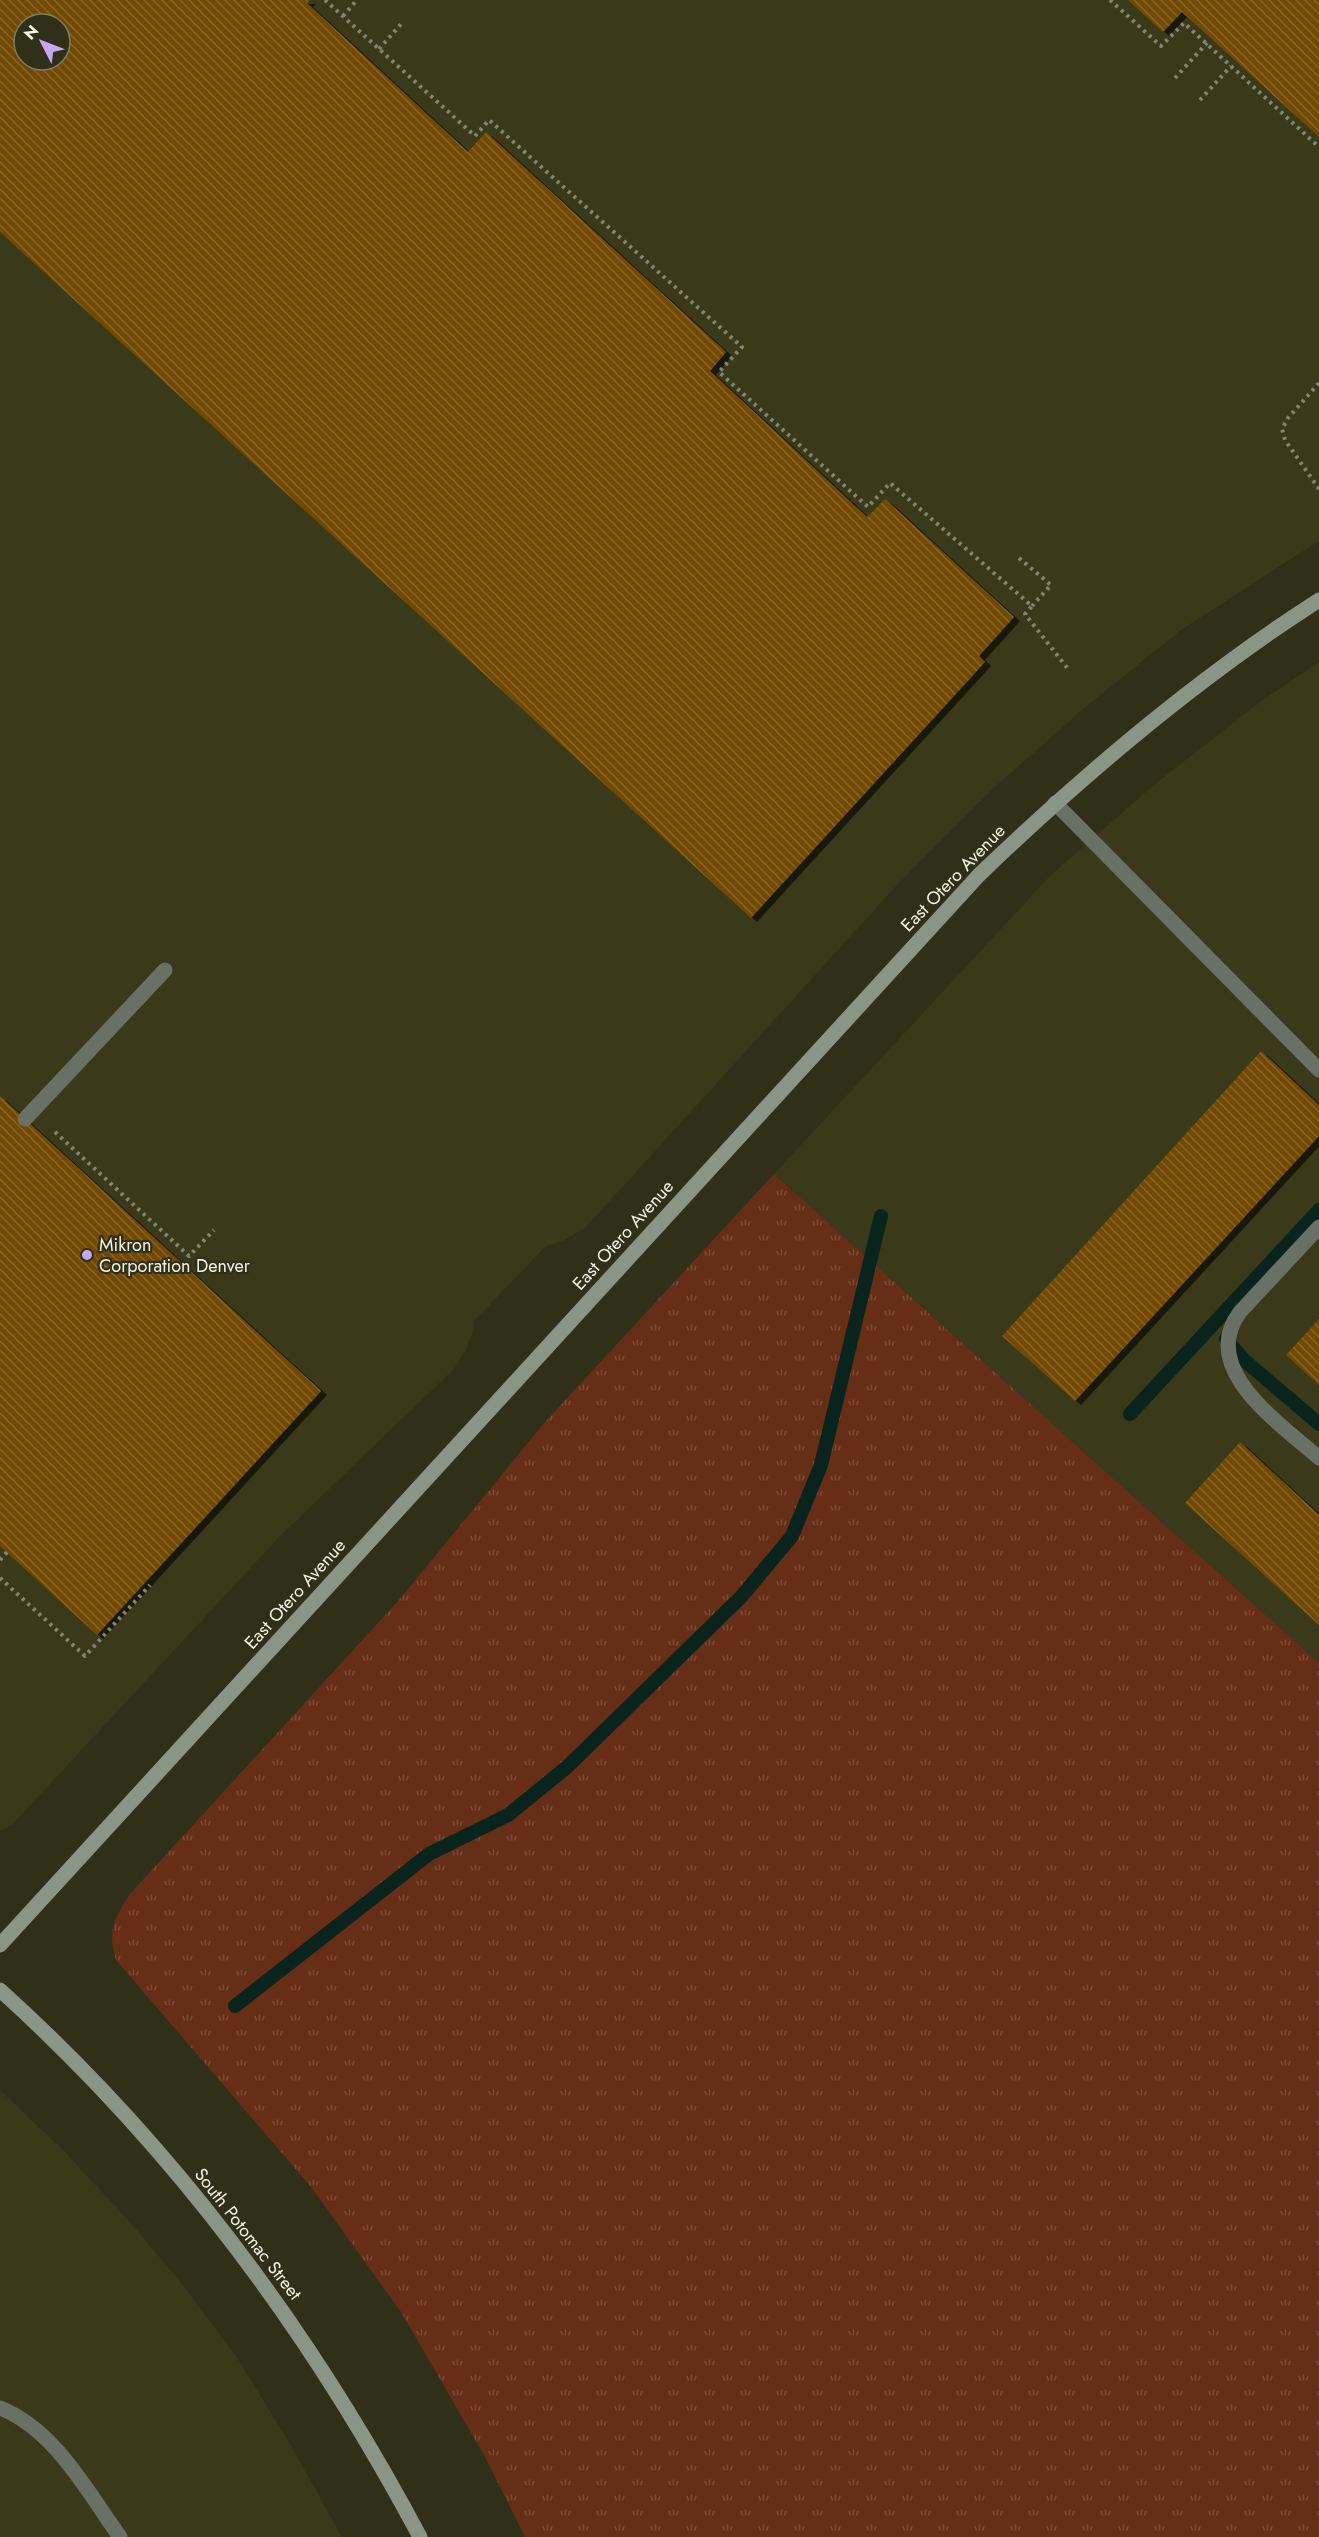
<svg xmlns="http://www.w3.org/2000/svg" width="1319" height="2537" viewBox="0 0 1319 2537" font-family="Jost,sans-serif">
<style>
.built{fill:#3a391a;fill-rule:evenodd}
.grass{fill:url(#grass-tufts)}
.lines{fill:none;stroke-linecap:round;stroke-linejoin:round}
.stream{stroke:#08241c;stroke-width:14}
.building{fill:url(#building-back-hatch);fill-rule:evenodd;filter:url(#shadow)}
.path{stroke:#858471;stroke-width:4;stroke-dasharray:3 4.5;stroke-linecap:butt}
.lane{stroke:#697066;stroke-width:15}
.secondary{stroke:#8a9586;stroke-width:15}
.poi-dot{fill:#c5a7f1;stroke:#302f18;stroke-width:2}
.labels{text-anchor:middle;stroke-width:4.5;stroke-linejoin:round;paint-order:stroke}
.street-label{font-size:18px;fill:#f3f3e5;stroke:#302f18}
.poi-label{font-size:18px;fill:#f3f3e5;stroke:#302f18;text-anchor:start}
</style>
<defs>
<pattern id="grass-tufts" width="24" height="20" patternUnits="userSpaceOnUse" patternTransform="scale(1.5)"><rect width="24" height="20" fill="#662d17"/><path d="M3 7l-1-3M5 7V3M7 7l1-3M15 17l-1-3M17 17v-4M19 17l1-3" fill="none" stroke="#7c4c39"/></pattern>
<pattern id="building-back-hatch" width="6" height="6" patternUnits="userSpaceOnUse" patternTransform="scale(1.5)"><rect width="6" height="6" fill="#724900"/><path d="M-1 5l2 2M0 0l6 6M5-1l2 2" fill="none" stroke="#876425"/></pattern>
<filter id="shadow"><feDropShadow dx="6" dy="4" stdDeviation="0" flood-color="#0009"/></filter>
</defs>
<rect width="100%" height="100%" fill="#302f18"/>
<g class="built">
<path d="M0,0H1319V541L1181,630L1088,705L989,792L897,885L585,1228L563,1241L546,1246L473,1322L474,1329L465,1352L454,1369L280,1536L12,1825L0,1831ZM24,24H60V60H24Z"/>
<polygon points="1319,662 1319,1663 774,1174 1050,876 1155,784 1260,702"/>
<polygon points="0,2090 64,2151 127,2219 179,2280 236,2356 286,2437 342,2537 0,2537"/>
</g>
<path class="grass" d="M774,1174L1319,1663V2537H525L484,2455L401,2312L311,2187L116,1960C107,1931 114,1920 129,1895L399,1600L545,1422Z"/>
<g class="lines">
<g class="stream">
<polyline points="1226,1339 1244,1360 1319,1424"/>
<polyline points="1130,1414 1319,1210"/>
<polyline points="235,2006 429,1854 508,1815 567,1767 741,1597 792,1536 821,1465 881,1216"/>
</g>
</g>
<g class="building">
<path d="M0,0H310L307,3L468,152L486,132L726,352L710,371L867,517L885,499L1014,617L979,656L985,662L751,918L0,232ZM24,24H60V60H24Z"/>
<polygon points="1128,0 1319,0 1319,137 1182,12 1163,32"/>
<polygon points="1261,1051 1319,1105 1319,1136 1075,1401 1002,1336"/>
<polygon points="0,1096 321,1391 97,1635 0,1546"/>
<polygon points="1319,1319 1319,1385 1286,1355"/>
<polygon points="1240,1442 1319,1515 1319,1625 1185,1503"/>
</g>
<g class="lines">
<g class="path">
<polyline points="325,0 475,136 489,120 742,347 719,372 868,507 890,483 1032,606 1025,614 1068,669"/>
<polyline points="1110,0 1161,46 1184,23 1319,147"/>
<polyline points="343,16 357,0"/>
<polyline points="379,49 402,23"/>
<polyline points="1175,78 1207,43"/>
<polyline points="1200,100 1231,66"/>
<polyline points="1319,383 1288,418 1282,429 1285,440 1319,489"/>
<polyline points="1019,558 1051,585 1032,606"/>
<polyline points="55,1132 189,1256 214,1230"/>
<polyline points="0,1560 7,1552"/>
<polyline points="0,1578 85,1656 150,1585"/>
</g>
<g class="lane">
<polyline points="1055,803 1319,1070"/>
<polyline points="25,1119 165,970"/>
<path d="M1319,1227L1240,1312C1197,1369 1281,1424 1319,1458"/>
<path d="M0,2408C55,2430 87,2491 120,2537"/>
</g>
<g class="secondary">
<path d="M0,1945L979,875C1084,774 1196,679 1319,600"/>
<path d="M0,1990C173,2146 311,2332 420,2537"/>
</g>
</g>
<circle class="poi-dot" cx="87" cy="1255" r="6"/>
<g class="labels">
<g class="street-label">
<text transform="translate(953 878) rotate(-46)" y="6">East Otero Avenue</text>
<text transform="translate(623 1235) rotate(-48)" y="6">East Otero Avenue</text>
<text transform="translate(295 1594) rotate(-48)" y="6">East Otero Avenue</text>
<text transform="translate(248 2234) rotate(52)" y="6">South Potomac Street</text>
</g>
<g class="poi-label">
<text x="99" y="1251">Mikron<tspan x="99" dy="21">Corporation Denver</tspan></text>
</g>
</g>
<g transform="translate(42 42) rotate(312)"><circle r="28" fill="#302f18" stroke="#7e7d6a" stroke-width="1.5"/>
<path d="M0-4.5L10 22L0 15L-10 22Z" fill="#c5a7f1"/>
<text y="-9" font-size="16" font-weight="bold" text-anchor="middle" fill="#f3f3e5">N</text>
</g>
</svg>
